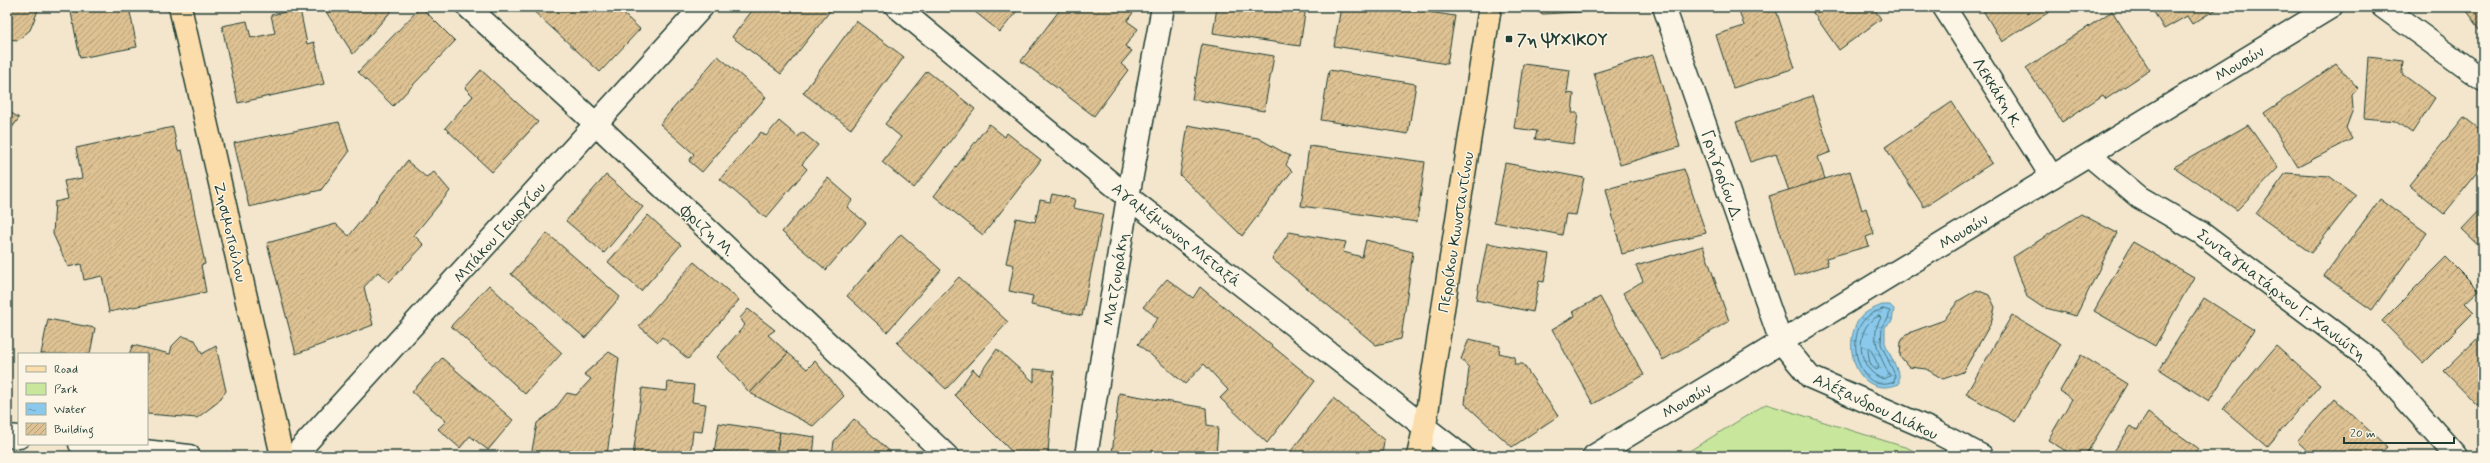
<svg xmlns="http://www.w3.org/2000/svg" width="2490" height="463" viewBox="0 0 2490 463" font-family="Mynerve,sans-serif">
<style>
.park{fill:#c9e69d;stroke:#749268}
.water{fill:url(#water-ripples);stroke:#5f91a2}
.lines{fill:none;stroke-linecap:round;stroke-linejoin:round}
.shore{stroke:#4a757d;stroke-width:1}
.building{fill:url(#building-hatch);stroke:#1f3d34}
.minor-casing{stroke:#1f3d34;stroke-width:25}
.major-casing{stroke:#1f3d34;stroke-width:25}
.minor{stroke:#fcf5e5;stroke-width:22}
.major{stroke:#faddab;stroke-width:22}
.poi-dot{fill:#1f3d34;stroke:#fcf5e5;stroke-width:1.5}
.labels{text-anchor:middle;stroke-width:3;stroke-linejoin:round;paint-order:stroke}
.poi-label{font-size:16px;font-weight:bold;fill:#1f3d34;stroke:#fcf5e5;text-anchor:start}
.street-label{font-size:16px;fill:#1f3d34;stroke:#fcf5e5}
</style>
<defs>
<pattern id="water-ripples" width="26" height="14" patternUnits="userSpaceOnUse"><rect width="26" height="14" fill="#8ac9eb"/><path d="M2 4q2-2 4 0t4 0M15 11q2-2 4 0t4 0" fill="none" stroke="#70a4bf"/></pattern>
<pattern id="building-hatch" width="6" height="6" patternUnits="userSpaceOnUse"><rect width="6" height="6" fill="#dec293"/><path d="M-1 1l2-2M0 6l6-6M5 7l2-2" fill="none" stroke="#b39f79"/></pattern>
</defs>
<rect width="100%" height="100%" fill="#f3e6cc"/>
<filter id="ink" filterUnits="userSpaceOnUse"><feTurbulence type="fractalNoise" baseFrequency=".025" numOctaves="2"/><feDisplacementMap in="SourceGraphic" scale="8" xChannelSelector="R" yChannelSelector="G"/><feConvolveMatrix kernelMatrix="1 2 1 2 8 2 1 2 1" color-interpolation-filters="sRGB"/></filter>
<g filter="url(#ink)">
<polygon class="park" points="1766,404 1908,448 1923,456 1681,456"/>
<path class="water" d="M1882,305H1890L1894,309L1892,321L1885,327V343L1899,374V384C1855,401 1840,341 1861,317C1866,311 1875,308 1882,305Z"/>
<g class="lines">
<g class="shore">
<path d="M1883,309L1890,311L1888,319L1882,326L1881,344L1895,375L1894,382C1860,396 1845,340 1864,320C1869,314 1877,311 1883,309Z"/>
<path d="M1879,316L1881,318C1868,336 1882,360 1890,376L1884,379C1856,372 1853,325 1879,316Z"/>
<path d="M1870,348L1879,367L1877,370C1869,367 1869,358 1868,350Z"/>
</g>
</g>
<g class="building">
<polygon points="7,7 39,8 30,30 18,40 7,39"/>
<polygon points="70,7 129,7 137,47 80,58"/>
<polygon points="323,7 395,7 353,54"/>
<polygon points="421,7 455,41 393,106 358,72"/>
<polygon points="529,7 616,7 640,29 600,72"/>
<polygon points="755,7 833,7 781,74 732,37"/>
<polygon points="969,7 1020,7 1000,32"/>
<polygon points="1062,7 1137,7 1127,21 1138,29 1125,46 1132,51 1121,64 1128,70 1094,116 1021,61"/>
<polygon points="1217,7 1306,7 1300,46 1213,33"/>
<polygon points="1341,7 1396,7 1455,16 1447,64 1334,46"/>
<polygon points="1530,7 1621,7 1614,10 1543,14 1532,10"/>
<polygon points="1738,7 1775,7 1795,68 1733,88 1716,35 1744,26"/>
<polygon points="1809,7 1873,7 1881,19 1839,50"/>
<polygon points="1981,7 2057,7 2002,42"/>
<polygon points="2151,7 2220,7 2192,24 2187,16 2164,29"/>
<polygon points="2464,7 2483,7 2483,33"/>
<polygon points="300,9 307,44 314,42 324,84 238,103 222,26 247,21 251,38 275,33 271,15"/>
<polygon points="2112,11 2150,70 2106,99 2103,95 2062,122 2026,68"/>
<polygon points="856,21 904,57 851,129 803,93"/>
<polygon points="1202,44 1274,56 1264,111 1192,99"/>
<polygon points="1653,55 1680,147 1620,165 1594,73"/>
<polygon points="718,56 766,97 702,172 689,161 694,154 660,124"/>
<polygon points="2368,57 2403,61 2402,74 2435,98 2412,133 2395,121 2364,118"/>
<polygon points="1523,64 1570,70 1567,93 1574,94 1572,113 1578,113 1574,144 1535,139 1537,131 1514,128"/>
<polygon points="2336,64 2358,88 2352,95 2353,109 2346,128 2352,139 2298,167 2264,113"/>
<polygon points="481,70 538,122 492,172 445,128 473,96 465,88"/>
<polygon points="1329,70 1416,84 1408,134 1321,120"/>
<polygon points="927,71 975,109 914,188 882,162 901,137 885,124"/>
<polygon points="1812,96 1831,152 1818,157 1825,179 1789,191 1776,154 1750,162 1736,122"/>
<polygon points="1952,102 1992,163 1924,207 1885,147"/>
<polygon points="7,110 19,118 7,135"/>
<polygon points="2464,117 2483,132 2483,166 2444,214 2409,185"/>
<polygon points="779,121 798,137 802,132 818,145 802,164 807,169 766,218 720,179 761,132 766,136"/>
<polygon points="339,122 349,152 321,190 249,207 234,143"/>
<polygon points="989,124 1005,137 1007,133 1041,160 983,235 934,196"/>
<polygon points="1188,125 1258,138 1290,156 1286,165 1292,171 1242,236 1180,175"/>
<polygon points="2248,125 2278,168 2237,210 2174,167"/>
<polygon points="173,127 178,151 182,150 205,264 201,265 206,292 109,312 102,276 84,280 81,264 68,267 53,234 55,202 68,199 64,181 82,178 76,148"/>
<polygon points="1309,146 1425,162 1417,222 1301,206"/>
<polygon points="407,161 426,177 434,172 450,191 414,235 424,245 389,282 378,272 364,287 373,325 296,354 267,243 336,224 349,236"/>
<polygon points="1505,163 1584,178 1576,215 1566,214 1562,235 1494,222"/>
<polygon points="1684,169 1706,233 1622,254 1606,189"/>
<polygon points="1850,171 1862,210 1866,208 1874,234 1866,237 1869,246 1826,258 1828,265 1794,276 1769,196"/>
<polygon points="2286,173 2329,176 2356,196 2311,253 2256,214"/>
<polygon points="606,175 643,207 604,253 566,221"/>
<polygon points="828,178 853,200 847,207 866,223 826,270 782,232"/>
<polygon points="1052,194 1075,199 1073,208 1103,214 1082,316 1031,305 1033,296 1009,291 1014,265 1006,263 1016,218 1035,222 1040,200 1050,202"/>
<polygon points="2380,199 2427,233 2372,310 2324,276"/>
<polygon points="2483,207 2483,249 2462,229"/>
<polygon points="2081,214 2117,233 2076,316 2042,307 2027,297 2013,257"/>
<polygon points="648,215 681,245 641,291 608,262"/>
<polygon points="1289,232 1346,242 1343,252 1362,257 1366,240 1413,252 1401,339 1376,345 1272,259"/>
<polygon points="547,233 620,297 585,338 511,274"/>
<polygon points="901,234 941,270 887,332 847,296"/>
<polygon points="2133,242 2194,277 2155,346 2094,311"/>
<polygon points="1487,243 1549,254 1544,282 1539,281 1533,312 1476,300"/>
<polygon points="1703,246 1729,321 1663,360 1623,293 1643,281 1636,266"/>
<polygon points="2446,257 2479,290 2465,303 2474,312 2423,363 2382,321"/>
<polygon points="694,262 739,300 688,359 662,337 658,342 639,326"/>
<polygon points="959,277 1008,322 946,389 897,343"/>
<polygon points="1167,279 1193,298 1200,287 1315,381 1267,443 1220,398 1228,390 1204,364 1185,384 1138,344 1158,318 1143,307"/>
<polygon points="489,285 562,353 525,394 451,326"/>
<polygon points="1977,290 1989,295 1995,307 1991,323 1963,372 1943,379 1926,369 1909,367 1900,356 1901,342 1906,334 1944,320 1958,301"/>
<polygon points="1600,297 1644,375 1593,404 1552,329 1575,316 1573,312"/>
<polygon points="2204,298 2254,330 2209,401 2159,369"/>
<polygon points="748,309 775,330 768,335 788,353 750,393 717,357 745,325 740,318"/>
<polygon points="7,312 11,312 7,337"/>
<polygon points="2012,315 2061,344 2015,422 1966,394"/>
<polygon points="48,319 95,328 90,354 41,354"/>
<polygon points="2483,333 2483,399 2477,405 2444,371"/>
<polygon points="182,336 195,340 202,354 216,346 226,391 218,402 197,418 147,414 147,354 129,354 133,345 170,354 172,346"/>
<polygon points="1469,339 1500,346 1499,353 1515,357 1514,364 1523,364 1558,416 1512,447 1465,404 1469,368 1461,359"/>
<polygon points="2276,346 2320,385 2267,447 2223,409"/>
<polygon points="997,349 1034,382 1034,369 1054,371 1048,453 1045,456 1016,456 955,395 973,369 979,375"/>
<polygon points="609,352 619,358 607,456 531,456 537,423 554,410 567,393 576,395 591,379 584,374"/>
<polygon points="788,353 807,369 815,361 844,396 813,426 750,393"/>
<polygon points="2081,355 2128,384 2085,456 2074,456 2048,440 2072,399 2060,391"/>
<polygon points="442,358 513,420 488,450 470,436 460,448 438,429 446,421 412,392"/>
<polygon points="668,382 694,385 692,402 706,404 702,432 693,431 690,456 633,456 642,388 667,391"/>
<polygon points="1119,393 1206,408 1207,425 1218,427 1216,456 1123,456 1112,454"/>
<polygon points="1333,398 1384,440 1382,456 1287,456"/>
<polygon points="2335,399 2387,447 2378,456 2313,456 2297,441"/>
<polygon points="2148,413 2198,448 2192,456 2111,456 2131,426 2137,430"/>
<polygon points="854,419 895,456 832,456 834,441"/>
<polygon points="719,423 780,432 776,456 719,456 720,452 714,452"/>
<polygon points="780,432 815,437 813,456 776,456"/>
</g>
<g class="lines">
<g class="minor-casing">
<g id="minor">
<polyline points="468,7 596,124 947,456"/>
<polyline points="897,7 1128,197 1462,456"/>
<polyline points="1664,7 1781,342 1810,377 1932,430 1982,456"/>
<polyline points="1944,7 2052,177"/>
<polyline points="2383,7 2483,80"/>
<polyline points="2089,155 2139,197 2201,233 2372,361 2456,456"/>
<polyline points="7,436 19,437"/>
<polyline points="80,444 189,456"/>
<polyline points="294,456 702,7"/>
<polyline points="1086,456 1128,197 1163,7"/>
<polyline points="1594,456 2331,7"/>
</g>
</g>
<g class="major-casing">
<g id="major">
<polyline points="180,7 282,456"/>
<polyline points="1418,456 1425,425 1490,7"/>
</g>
</g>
<use href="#minor" class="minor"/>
<use href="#major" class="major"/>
</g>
</g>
<rect class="poi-dot" x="1505" y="35" width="8" height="8" rx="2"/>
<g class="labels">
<g class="poi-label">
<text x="1517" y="45">7η ΨΥΧΙΚΟΥ</text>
</g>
<g class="street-label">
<text transform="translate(2239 63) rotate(-31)" y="6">Μουσών</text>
<text transform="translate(1998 92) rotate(58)" y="6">Λεκκάκη Κ.</text>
<text transform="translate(1723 175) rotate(71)" y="6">Γρηγορίου Δ.</text>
<text transform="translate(708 230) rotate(43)" y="6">Φριζη Μ.</text>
<text transform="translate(1963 231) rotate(-31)" y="6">Μουσών</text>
<text transform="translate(231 232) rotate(77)" y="6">Ζησιμοπούλου</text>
<text transform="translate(499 232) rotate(-48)" y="6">Μπάκου Γεωργίου</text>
<text transform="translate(1455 232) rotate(-81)" y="6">Περρίκου Κωνσταντίνου</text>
<text transform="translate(1177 234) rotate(38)" y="6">Αγαμέμνονος Μεταξά</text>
<text transform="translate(1115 279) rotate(-81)" y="6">Ματζουράκη</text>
<text transform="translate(2282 294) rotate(37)" y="6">Συνταγματάρχου Γ. Χανιώτη</text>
<text transform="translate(1686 400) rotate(-31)" y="6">Μουσών</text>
<text transform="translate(1876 406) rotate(25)" y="6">Αλέξανδρου Διάκου</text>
</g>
</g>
<rect width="2490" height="463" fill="none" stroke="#fcf5e5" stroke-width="24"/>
<rect x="12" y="12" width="2466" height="439" fill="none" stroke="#1f3d34" stroke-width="1.5" filter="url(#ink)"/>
<rect x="18" y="353" width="130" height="92" fill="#fcf5e5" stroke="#a4ab9e"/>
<rect x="26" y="366" width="20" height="6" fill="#faddab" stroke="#a4ab9e"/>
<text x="54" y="373" font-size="12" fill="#1f3d34">Road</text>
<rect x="26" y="383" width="20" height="12" fill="#c9e69d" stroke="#a4ab9e"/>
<text x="54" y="393" font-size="12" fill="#1f3d34">Park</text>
<rect x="26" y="403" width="20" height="12" fill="url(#water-ripples)" stroke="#a4ab9e"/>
<text x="54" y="413" font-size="12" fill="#1f3d34">Water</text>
<rect x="26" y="423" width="20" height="12" fill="url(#building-hatch)" stroke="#a4ab9e"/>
<text x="54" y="433" font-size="12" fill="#1f3d34">Building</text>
<path d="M2344 437v6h110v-6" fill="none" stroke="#1f3d34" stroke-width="2"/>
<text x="2350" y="437" font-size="12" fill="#1f3d34" stroke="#fcf5e5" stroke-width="3" paint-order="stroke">20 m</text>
</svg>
